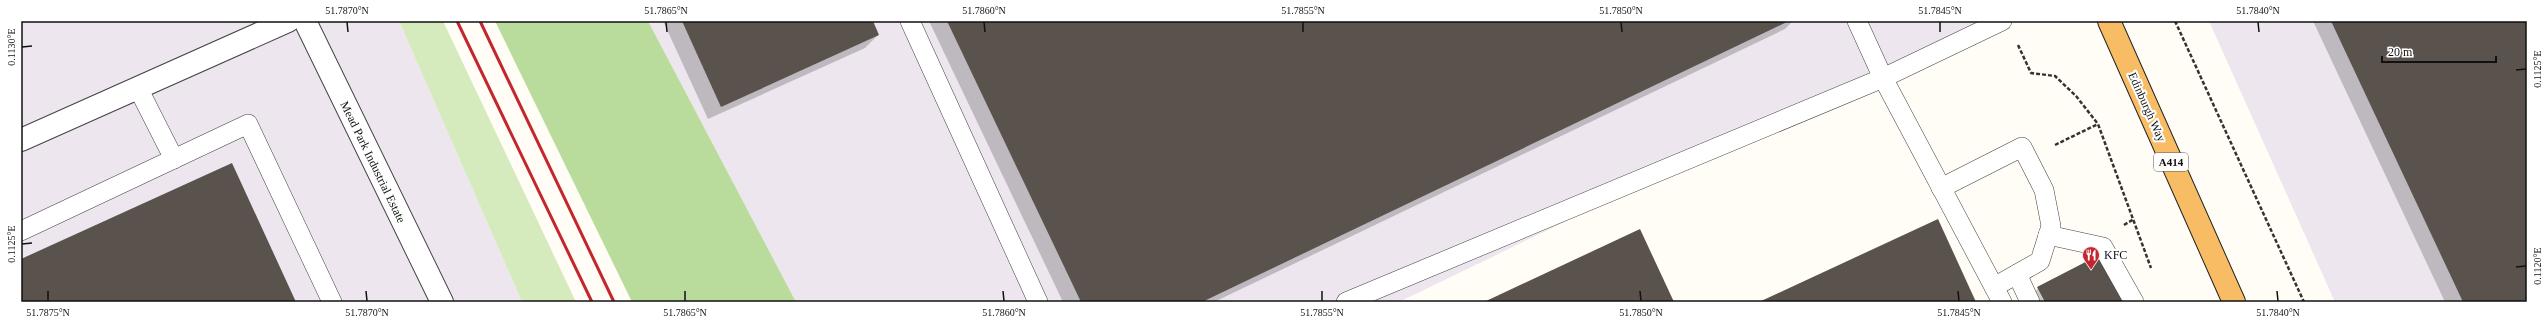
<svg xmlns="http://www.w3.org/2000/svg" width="2548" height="323" viewBox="0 0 2548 323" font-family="Georgia,serif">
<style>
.industrial{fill:#eee6ef}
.green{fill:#d5ebbd}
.forest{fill:#b9dc9c}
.shadow{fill:#0003}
.building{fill:#5a524d}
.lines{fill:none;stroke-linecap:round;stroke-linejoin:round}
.service-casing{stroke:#444;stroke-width:20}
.minor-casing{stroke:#444;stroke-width:24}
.trunk-casing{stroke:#222;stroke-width:24}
.path{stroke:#333;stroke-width:2.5;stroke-dasharray:4 2;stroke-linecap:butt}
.service{stroke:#fff;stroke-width:19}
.minor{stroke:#fff;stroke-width:22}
.trunk{stroke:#f7bc64;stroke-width:22}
.rail{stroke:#c4262e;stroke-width:3}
.ticks{fill:none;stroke:#111;stroke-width:1.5}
.labels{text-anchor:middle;stroke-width:4;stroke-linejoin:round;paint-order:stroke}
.shield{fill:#fff;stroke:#585858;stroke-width:1}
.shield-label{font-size:11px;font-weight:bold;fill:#111}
.street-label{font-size:12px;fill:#111;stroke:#fff}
.poi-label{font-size:12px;fill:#111;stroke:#fff;text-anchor:start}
.neatline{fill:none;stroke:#111;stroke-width:1.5}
.ticks-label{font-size:10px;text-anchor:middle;fill:#111}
</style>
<rect width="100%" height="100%" fill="#fffdf5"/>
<g class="industrial">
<polygon points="21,21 399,21 522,302 21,302"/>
<polygon points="648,21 1980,21 1399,302 796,302"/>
<polygon points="2209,21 2527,21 2527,302 2335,302"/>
</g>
<polygon class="green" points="399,21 443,21 576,302 522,302"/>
<polygon class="forest" points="495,21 648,21 796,302 632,302"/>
<g class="shadow">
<polygon points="663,21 872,21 878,35 865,48 708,119"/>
<polygon points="929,21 1793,21 1785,29 1214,302 1063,302"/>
<polygon points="2313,21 2527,21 2527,302 2445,302"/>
<polygon points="2038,288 2128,302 2026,302"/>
</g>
<g class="building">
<polygon points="682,21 873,21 879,35 721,107"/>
<polygon points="947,21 1789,21 1202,302 1081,302"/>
<polygon points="2331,21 2527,21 2527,302 2463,302"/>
<polygon points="232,163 296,302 21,302 21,259"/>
<polygon points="1938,219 1976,302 1759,302"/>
<polygon points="1640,229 1674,302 1484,302"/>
<polygon points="2103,253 2129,302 2045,302 2037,287"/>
</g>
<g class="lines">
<g class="service-casing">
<g id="service">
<polyline points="910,21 1038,302"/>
<polyline points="138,88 174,159"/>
<polyline points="1941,188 2022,147 2044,190 2051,226 2040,261 1994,287"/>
<polyline points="21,231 248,124 332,302"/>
<polyline points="2048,235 2103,247 2134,302"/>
<polyline points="2017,274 2030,302"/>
<polyline points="1346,302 1883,78 1857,21"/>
<polyline points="2002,302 1883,78 2002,21"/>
</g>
</g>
<g class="minor-casing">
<g id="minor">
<polyline points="305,21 442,302"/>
<polyline points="21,140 288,21"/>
</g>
</g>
<g class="trunk-casing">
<polyline id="trunk" points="2109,21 2234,302"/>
</g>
<g class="path">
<polyline points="2175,21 2304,302"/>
<polyline points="2018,45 2031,73 2055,76 2076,96 2098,124 2151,268"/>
<polyline points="2055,145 2098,124"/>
<polyline points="2124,225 2134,219"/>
</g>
<use href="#service" class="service"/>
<use href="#minor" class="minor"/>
<use href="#trunk" class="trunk"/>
<g class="rail">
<polyline points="457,21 592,302"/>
<polyline points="480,21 614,302"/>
</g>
</g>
<path class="ticks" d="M347,22L348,32M666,22L667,32M984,22L985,32M1303,22V32M1621,22L1622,32M1940,22V32M2258,22L2259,32M22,47L32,46M2516,70L2526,69M22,244L32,243M2516,267L2526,266M48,291V301M366,291L367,301M685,291V301M1003,291L1004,301M1322,291V301M1640,291L1641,301M1958,291L1959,301M2277,291L2278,301"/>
<defs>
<g id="restaurant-pin" transform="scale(0.9)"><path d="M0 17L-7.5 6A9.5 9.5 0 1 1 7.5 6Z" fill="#c4262e" stroke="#fff"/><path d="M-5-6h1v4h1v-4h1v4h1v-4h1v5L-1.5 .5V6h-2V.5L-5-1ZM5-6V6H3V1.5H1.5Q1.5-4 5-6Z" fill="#fff"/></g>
</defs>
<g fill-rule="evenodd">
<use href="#restaurant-pin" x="2091" y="255"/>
</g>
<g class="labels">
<rect class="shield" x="2154" y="153" width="34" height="18" rx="3"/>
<g class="shield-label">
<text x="2171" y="166">A414</text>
</g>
<g class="street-label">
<text transform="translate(2147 107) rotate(66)" y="4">Edinburgh Way</text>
<text transform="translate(373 162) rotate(64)" y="4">Mead Park Industrial Estate</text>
</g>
<g class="poi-label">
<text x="2104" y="259">KFC</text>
</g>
</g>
<rect width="2548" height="323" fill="none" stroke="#ffffff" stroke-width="44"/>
<path d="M2382 56v6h114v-6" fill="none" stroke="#111111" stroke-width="2"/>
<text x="2388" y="56" font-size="12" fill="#111111" stroke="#ffffff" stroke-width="3" paint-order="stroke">20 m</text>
<rect x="22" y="22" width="2504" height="279" class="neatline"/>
<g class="ticks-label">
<text x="347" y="14">51.7870°N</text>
<text x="666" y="14">51.7865°N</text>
<text x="984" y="14">51.7860°N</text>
<text x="1303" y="14">51.7855°N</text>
<text x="1621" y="14">51.7850°N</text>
<text x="1940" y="14">51.7845°N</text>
<text x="2258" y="14">51.7840°N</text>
<text transform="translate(11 47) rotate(-90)" y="4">0.1130°E</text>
<text transform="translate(2537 69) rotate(-90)" y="4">0.1125°E</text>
<text transform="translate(11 244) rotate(-90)" y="4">0.1125°E</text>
<text transform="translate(2537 266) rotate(-90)" y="4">0.1120°E</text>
<text x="48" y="316">51.7875°N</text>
<text x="367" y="316">51.7870°N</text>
<text x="685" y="316">51.7865°N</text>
<text x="1004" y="316">51.7860°N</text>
<text x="1322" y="316">51.7855°N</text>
<text x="1641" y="316">51.7850°N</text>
<text x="1959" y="316">51.7845°N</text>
<text x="2278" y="316">51.7840°N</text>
</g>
</svg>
